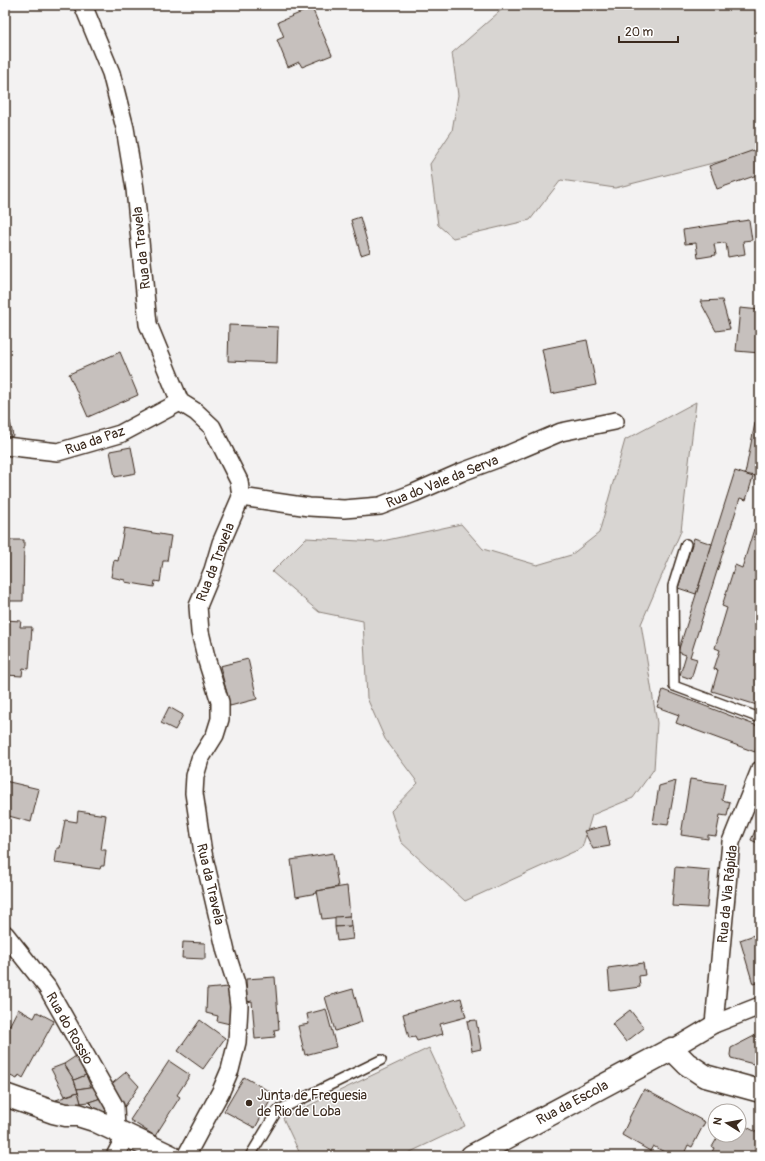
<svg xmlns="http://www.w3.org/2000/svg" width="765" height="1161" viewBox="0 0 765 1161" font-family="Pangolin,sans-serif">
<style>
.green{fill:#d8d5d2;stroke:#8a8078}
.building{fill:#c6c0bd;stroke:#3b2a1e}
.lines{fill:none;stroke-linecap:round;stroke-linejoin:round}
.lane-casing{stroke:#3b2a1e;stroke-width:12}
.street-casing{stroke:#3b2a1e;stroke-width:20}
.secondary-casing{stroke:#3b2a1e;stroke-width:25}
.lane{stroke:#fff;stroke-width:9}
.street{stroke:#fff;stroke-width:17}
.secondary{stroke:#fff;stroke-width:22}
.poi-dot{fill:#3b2a1e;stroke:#fff;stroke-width:1.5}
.labels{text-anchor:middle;stroke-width:3;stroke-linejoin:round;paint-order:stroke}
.street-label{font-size:14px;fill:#3b2a1e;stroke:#fff}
.poi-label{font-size:14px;fill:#3b2a1e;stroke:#fff;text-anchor:start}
</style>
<rect width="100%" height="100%" fill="#f3f2f2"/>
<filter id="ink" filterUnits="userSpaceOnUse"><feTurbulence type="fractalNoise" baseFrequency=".025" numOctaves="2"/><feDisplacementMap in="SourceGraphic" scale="8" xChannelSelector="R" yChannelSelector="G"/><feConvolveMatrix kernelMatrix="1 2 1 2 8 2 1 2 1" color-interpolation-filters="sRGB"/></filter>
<g filter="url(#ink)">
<g class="green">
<polygon points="507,5 760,5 760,151 615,188 561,180 530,220 453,238 438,225 430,164 452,131 458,95 452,53"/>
<polygon points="696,402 681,531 641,624 657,723 654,769 633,798 592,815 582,848 465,901 401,842 391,811 418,783 385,739 367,698 363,621 319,612 272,572 306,538 378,542 461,524 483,549 537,565 571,555 599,533 625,440"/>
<polygon points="429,1048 465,1126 402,1156 301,1156 283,1118"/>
</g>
<g class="building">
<polygon points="312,8 332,55 302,67 299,62 288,67 277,40 284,37 278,22"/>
<polygon points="760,148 760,174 717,189 709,166"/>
<polygon points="360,217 370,252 361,255 351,220"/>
<polygon points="749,220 752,240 743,241 745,254 728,257 726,243 714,244 716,255 698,258 696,243 685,244 683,230"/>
<polygon points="722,300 730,329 716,331 700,301"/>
<polygon points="740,308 760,310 760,353 736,351"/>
<polygon points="229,325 278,327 277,363 228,361"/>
<polygon points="587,340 596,385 551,394 542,349"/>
<polygon points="120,352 138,395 88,417 69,374"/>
<polygon points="10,421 13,436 5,438 5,422"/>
<polygon points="755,423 760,424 760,477 745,474"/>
<polygon points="131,447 136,473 115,477 110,451"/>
<polygon points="735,471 753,477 746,500 740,498 690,657 697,659 691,679 680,675 686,655 678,652"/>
<polygon points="124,528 171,536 167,561 163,561 160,582 155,581 154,587 125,582 125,580 111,577 114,560 118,561"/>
<polygon points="754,529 760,531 760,706 712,691 718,670 714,669 720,650 715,648 727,608 722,606 735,565 742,568"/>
<polygon points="694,538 712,544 696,594 678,588"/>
<polygon points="5,540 24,540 23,601 5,601"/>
<polygon points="5,620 21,621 20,627 32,627 29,669 23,668 22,676 5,675"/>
<polygon points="248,659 257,699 230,706 220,666"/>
<polygon points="663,690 760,727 760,738 755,752 676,723 679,715 657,707"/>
<polygon points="169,707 183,715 175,730 161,723"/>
<polygon points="690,779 725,784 722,800 730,802 727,816 720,815 716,836 708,835 708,839 681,835"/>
<polygon points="5,781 39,789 31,822 5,815 5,808 8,797 5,797"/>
<polygon points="676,781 668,825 653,823 659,786"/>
<polygon points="78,811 106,815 101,850 106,850 104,866 101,866 100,869 55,863 57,848 60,848 65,820 77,822"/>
<polygon points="760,819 760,844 751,840"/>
<polygon points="606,826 610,846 593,849 584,831"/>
<polygon points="333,853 338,887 317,891 317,893 296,897 291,860"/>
<polygon points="675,867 710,870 707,908 672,906"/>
<polygon points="347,886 350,916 322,919 317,891"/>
<polygon points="350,916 351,926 335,927 335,917"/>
<polygon points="351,926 353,939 337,941 335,927"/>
<polygon points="760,933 760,982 753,984 740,940"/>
<polygon points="183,942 205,943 205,959 182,958"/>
<polygon points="643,963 645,975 639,976 640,987 610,991 608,968"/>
<polygon points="275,977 279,1029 274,1030 275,1037 255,1039 252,1001 247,1002 246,979"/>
<polygon points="228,987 231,1005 230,1024 217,1021 218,1016 206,1013 207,989"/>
<polygon points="353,989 362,1022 335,1031 325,997"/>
<polygon points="461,998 466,1017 440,1024 443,1034 417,1041 415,1037 409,1038 403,1014"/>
<polygon points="18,1009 34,1018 37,1012 54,1021 23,1078 19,1075 17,1079 6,1074 7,1072 5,1071 5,1034"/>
<polygon points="326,1009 336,1047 305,1055 298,1026 309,1024 307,1014"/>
<polygon points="630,1010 644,1028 626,1042 612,1024"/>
<polygon points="200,1020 225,1038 203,1069 178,1051"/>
<polygon points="476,1020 481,1049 472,1051 467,1021"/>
<polygon points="760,1033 760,1070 756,1069 757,1065 731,1058 730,1055 731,1048"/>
<polygon points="76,1056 86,1075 74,1080 64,1064"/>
<polygon points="169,1061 190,1075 177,1095 180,1097 155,1136 130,1120"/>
<polygon points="64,1064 74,1080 78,1092 65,1096 51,1069"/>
<polygon points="126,1072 139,1086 123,1109 108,1087"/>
<polygon points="86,1075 91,1087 77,1089 74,1080"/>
<polygon points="244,1077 274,1094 255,1128 224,1111"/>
<polygon points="97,1086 101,1098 89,1102 81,1103 77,1089"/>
<polygon points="644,1089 705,1122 692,1147 688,1145 683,1156 672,1156 653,1146 650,1151 622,1135 629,1120 628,1120"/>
<polygon points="78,1092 81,1103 60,1108 56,1100"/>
<polygon points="101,1098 106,1111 100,1113 89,1102"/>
<polygon points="739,1123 760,1134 760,1156 710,1156 714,1148 712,1147 719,1135 739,1135"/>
</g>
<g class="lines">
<g class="lane-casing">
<g id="lane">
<polyline points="686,544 673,586 674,686 760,718"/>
<polyline points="250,1156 277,1111 381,1060"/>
</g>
</g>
<g class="street-casing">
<g id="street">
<polyline points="83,5 111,73 125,128 135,189 148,324 180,402 196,412 212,427 239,481 241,497 221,543 213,570 198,606 200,632 207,661 220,702 220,719 215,735 200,759 195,776 194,793 203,853 226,952 236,983 239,1006 237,1042 230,1070 221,1091 186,1156"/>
<polyline points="5,446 58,452 120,434 180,402"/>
<polyline points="241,497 309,507 344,509 380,506 414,493 462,472 502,457 561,432 615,421"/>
<polyline points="5,934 47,987 115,1107 116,1130"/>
<polyline points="714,1024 731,842 760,770"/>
<polyline points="672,1049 714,1024 760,1006"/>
<polyline points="115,1156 126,1135"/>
</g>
</g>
<g class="secondary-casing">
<g id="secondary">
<polyline points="5,1095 53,1112 66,1115 78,1115 94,1120 170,1156"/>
<polyline points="472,1156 672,1049 687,1064 705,1076 760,1091"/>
</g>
</g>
<use href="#lane" class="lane"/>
<use href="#street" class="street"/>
<use href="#secondary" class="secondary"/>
</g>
</g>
<circle class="poi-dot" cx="249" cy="1103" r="4"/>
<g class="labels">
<g class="street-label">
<text transform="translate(141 248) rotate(-96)" y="5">Rua da Travela</text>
<text transform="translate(95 440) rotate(-19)" y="5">Rua da Paz</text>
<text transform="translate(442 481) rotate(-22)" y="5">Rua do Vale da Serva</text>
<text transform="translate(215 562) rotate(-69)" y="5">Rua da Travela</text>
<text transform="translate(211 884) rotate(77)" y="5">Rua da Travela</text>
<text transform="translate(727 894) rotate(-84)" y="5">Rua da Via Rápida</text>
<text transform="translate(70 1028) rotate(60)" y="5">Rua do Rossio</text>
<text transform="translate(572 1102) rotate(-28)" y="5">Rua da Escola</text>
</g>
<g class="poi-label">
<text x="257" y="1100">Junta de Freguesia<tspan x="257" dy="16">de Rio de Loba</tspan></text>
</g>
</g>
<rect width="765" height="1161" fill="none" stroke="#fff" stroke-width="20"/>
<rect x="10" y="10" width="745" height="1141" fill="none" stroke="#3b2a1e" stroke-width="1.5" filter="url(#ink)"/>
<g transform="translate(727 1123) rotate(281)"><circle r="19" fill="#ffffff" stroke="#b1aaa5"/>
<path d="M0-3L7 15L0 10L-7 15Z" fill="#3b2a1e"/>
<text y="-6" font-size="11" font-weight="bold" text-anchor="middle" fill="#3b2a1e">N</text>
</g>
<path d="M619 36v6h59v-6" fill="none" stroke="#3b2a1e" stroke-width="2"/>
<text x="625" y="36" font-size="12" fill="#3b2a1e" stroke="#ffffff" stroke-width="3" paint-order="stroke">20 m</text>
</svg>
